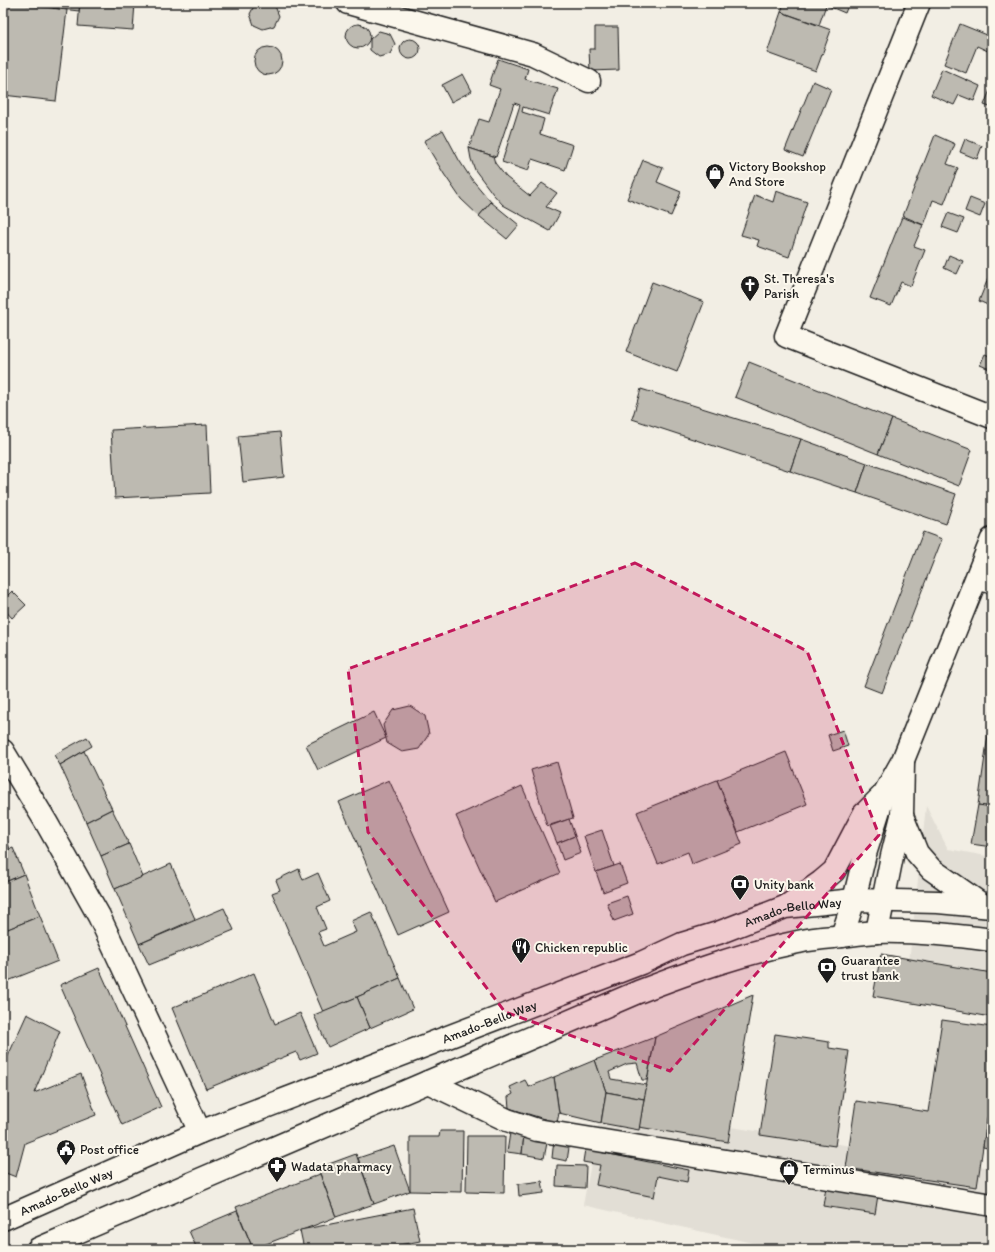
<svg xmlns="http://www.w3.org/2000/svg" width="995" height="1252" viewBox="0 0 995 1252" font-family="Itim,sans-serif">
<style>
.built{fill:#e2ded5}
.building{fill:#bdbab1;stroke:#1c1c1c}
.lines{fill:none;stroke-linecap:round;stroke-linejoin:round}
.street-casing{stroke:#1c1c1c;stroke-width:25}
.secondary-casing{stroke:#1c1c1c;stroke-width:25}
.primary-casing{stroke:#1c1c1c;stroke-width:25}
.street{stroke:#fbf7ec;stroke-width:22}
.secondary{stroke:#fbf7ec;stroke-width:22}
.primary{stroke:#fbf7ec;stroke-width:22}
.marked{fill:#c2185b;fill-opacity:0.2;stroke:#c2185b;stroke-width:3;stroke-dasharray:8 5;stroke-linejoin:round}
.labels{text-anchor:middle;stroke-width:4;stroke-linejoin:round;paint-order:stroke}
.poi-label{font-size:13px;fill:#1c1c1c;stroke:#fbf7ec;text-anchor:start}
.street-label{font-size:13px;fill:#1c1c1c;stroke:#fbf7ec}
</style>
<rect width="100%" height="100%" fill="#f2eee4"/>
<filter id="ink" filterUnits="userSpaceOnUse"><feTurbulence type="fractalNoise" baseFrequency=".025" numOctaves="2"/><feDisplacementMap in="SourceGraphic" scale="8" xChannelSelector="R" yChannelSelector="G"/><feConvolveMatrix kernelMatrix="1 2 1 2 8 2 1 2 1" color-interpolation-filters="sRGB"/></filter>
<g filter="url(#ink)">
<g class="built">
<polygon points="926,806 948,849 992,857 992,1005 906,990"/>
<polygon points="602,1107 992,1168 992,1249 779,1249 583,1205"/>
</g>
<g class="building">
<polygon points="3,3 14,3 67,10 56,101 3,95"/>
<polygon points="54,3 80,3 79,11 53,8"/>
<polygon points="80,3 135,3 133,30 78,26"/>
<polygon points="259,3 270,3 275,6 279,16 274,26 263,29 254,25 250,14 255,4"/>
<polygon points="784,3 821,3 826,5 819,25 781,12"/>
<polygon points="827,3 849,3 845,13 826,5"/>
<polygon points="781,12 831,30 816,71 767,53"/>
<circle cx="358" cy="36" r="12"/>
<polygon points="960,24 992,37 992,53 977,46 966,73 944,64"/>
<polygon points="595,27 618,27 619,70 590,71 589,49 595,49"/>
<polygon points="379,31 390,34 395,44 390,54 379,57 370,50 370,39"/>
<circle cx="410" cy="49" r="10"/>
<circle cx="268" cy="61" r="14"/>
<polygon points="498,59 528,69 525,79 558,89 549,115 523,107 522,112 544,119 540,134 573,145 565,170 532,159 528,171 502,162 520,105 514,103 496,157 469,148 479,119 489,122 500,89 489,85"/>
<polygon points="942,69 980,86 974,101 959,95 954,105 931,95"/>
<polygon points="463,74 472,91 451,102 442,85"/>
<polygon points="813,81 831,89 803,157 785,150"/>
<polygon points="992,85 992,108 984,105"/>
<polygon points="443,130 459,160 470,177 491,202 479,216 461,199 444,174 424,141"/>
<polygon points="935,135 955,144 947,164 958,168 944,204 933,200 924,225 903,216"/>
<polygon points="965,139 982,146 977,159 960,152"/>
<polygon points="469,148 493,156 495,163 506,177 530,196 542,183 557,193 546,207 560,213 550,231 503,205 493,194 475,170 471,159"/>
<polygon points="643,160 663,168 657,182 681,192 671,216 627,199"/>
<polygon points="776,191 807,202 789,257 757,246 759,240 741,235 755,195 773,202"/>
<polygon points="970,198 985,204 980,217 965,211"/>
<polygon points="491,202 519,225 507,239 479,216"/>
<polygon points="948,213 964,219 958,233 942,227"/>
<polygon points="902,217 923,225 914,246 925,250 911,286 901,282 891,306 870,298"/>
<polygon points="949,255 963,261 957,274 944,268"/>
<polygon points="991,271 992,271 992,307 979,301"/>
<polygon points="652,282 704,302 677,372 626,352"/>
<polygon points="985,354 992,357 992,370 980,365"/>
<polygon points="749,362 892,419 878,454 735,397"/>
<polygon points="641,389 801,439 790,471 632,419"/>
<polygon points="892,419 972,450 959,486 878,454"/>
<polygon points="207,425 210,493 115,498 111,430"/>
<polygon points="280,432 284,477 243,482 238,436"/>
<polygon points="801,439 867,463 857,493 790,471"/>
<polygon points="867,463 956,494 946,524 857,493"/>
<polygon points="923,532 942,539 882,693 864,686"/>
<polygon points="12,591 26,605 12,618 3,608 3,600"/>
<polygon points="410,706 425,716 429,734 419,749 402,752 387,743 383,725 393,710"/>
<polygon points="992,707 992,807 978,805"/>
<polygon points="374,712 386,738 318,770 306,745"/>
<polygon points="843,730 848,746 833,751 828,735"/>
<polygon points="87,737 92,746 60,765 54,755"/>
<polygon points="84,751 112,809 86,822 60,765"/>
<polygon points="786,752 807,804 738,832 717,780"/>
<polygon points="557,762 573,818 547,826 531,770"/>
<polygon points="389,780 449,912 398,935 339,802"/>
<polygon points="717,780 742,844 692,864 688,852 658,864 637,812"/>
<polygon points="522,786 560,873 495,902 456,816"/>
<polygon points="978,805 992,807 992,847 971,844"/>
<polygon points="112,809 129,844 101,856 86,822"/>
<polygon points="569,819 575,836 557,843 550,826"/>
<polygon points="602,830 614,866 596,872 584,836"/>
<polygon points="3,831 10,849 3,852"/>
<polygon points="575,836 581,853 563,860 557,843"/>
<polygon points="129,844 143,877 115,889 101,856"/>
<polygon points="13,848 24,874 3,883 3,852"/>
<polygon points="171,864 195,919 139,944 115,889"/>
<polygon points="620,864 627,883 603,892 596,872"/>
<polygon points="299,869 303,880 318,873 330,901 317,907 326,929 318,932 324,946 356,932 351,921 371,912 400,978 323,1012 272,893 280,890 276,880"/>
<polygon points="24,874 40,916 3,931 3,883"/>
<polygon points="627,896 633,914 614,921 607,903"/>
<polygon points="224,908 234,930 149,965 139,944"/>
<polygon points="40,916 58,961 3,983 3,931"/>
<polygon points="881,954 992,973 991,1017 873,996"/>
<polygon points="99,968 161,1107 122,1125 60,985"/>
<polygon points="254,973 275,1024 300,1013 317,1053 300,1060 296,1052 206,1089 172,1008"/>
<polygon points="400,978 413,1009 370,1028 357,997"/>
<polygon points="753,995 728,1142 639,1127 655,1037"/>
<polygon points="357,997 370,1028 328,1047 314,1015"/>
<polygon points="27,1014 60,1031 34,1093 81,1074 96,1115 25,1143 16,1177 3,1172 3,1067"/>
<polygon points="942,1020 992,1027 992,1086 977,1187 846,1168 856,1101 928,1112"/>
<polygon points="775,1034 829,1042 829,1048 849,1051 835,1146 760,1135"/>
<polygon points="655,1037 647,1080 642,1080 637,1063 627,1064 609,1072 611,1079 647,1085 644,1099 606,1092 595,1060"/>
<polygon points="595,1060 606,1092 601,1123 559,1113 554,1077"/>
<polygon points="554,1077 559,1113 557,1123 509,1108 508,1097 513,1094 510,1087 525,1080 529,1087"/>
<polygon points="992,1086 992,1149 983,1147"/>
<polygon points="606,1092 644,1099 639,1130 601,1123"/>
<polygon points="440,1131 463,1131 462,1192 410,1191 410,1137 439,1137"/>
<polygon points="510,1133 524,1135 522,1154 507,1152"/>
<polygon points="524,1135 548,1138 544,1158 522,1154"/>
<polygon points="467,1136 505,1136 504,1193 466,1192"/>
<polygon points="554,1139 570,1141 567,1161 552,1158"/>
<polygon points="586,1143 601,1146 599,1152 689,1170 687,1182 658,1176 654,1197 596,1185 600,1165 583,1162"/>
<polygon points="394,1146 410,1191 374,1204 358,1158"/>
<polygon points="356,1154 374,1204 336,1217 318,1168"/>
<polygon points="557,1165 586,1166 585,1188 556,1186"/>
<polygon points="320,1174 336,1217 253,1249 236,1207"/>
<polygon points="542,1181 544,1193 519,1196 518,1184"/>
<polygon points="826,1187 878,1195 875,1214 823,1206"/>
<polygon points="413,1208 420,1241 378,1249 304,1249 300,1230"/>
<polygon points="237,1211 253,1249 197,1249 189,1231"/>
</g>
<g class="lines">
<g class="street-casing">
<g id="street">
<polyline points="348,3 533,54 589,81"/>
<polyline points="919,3 786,336 992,417"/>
<polyline points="977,579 992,582"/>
<polyline points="3,751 46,822 99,916 200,1132"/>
<polyline points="428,1082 507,1120 537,1130 992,1205"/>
</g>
</g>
<g class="secondary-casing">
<g id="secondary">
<polyline points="877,932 892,856 902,816 903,762"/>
<polyline points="842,936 854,900 865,854 884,794 903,760 992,539"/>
</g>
</g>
<g class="primary-casing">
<g id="primary">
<polyline points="902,816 917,853 931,869 984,906"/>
<polyline points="787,906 821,882 834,871 864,814 884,794"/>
<path id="s1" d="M3,1219L200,1132L641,963L682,944L718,933L785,907L854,900L938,902L992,907"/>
<path d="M38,1249L638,992C690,972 743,953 798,942C810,939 822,938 834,937C848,935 863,933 877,932C915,931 954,935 992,940"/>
</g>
</g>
<use href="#street" class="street"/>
<use href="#secondary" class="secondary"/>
<use href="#primary" class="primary"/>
</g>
</g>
<path class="marked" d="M635,563L807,651L879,835L670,1071L505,1012L368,832L348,669Z"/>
<defs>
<g id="shop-pin" transform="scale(1)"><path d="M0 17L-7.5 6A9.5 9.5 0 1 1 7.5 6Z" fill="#1c1c1c" stroke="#fbf7ec"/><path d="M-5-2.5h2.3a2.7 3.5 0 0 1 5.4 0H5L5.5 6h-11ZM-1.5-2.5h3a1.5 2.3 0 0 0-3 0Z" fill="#fff"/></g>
<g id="church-pin" transform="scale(1)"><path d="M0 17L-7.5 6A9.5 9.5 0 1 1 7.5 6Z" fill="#1c1c1c" stroke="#fbf7ec"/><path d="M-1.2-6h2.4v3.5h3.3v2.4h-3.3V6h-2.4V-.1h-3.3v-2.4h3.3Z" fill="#fff"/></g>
<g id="bank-pin" transform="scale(1)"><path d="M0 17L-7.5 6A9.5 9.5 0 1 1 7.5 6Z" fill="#1c1c1c" stroke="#fbf7ec"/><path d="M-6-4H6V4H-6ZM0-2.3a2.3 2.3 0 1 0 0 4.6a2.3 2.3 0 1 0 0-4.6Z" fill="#fff"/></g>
<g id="restaurant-pin" transform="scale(1)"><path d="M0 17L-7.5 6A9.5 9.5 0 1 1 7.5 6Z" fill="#1c1c1c" stroke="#fbf7ec"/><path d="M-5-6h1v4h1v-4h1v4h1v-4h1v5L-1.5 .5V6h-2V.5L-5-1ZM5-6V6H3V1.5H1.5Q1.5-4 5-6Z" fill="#fff"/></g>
<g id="civic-pin" transform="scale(1)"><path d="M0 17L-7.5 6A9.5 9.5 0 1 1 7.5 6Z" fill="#1c1c1c" stroke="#fbf7ec"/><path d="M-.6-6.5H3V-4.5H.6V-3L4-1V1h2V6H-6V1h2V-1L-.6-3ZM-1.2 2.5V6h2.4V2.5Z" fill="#fff"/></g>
<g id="pharmacy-pin" transform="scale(1)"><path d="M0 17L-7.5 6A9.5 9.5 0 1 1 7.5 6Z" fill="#1c1c1c" stroke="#fbf7ec"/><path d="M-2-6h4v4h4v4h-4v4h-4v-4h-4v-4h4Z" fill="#fff"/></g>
</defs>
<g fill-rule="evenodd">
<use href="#shop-pin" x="715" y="173"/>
<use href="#church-pin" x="750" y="285"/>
<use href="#bank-pin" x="740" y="884"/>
<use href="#restaurant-pin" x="521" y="947"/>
<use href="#bank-pin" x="827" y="967"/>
<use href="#civic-pin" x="66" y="1149"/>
<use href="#pharmacy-pin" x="277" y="1166"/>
<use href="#shop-pin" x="789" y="1169"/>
</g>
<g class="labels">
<g class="poi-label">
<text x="729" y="171">Victory Bookshop<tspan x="729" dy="15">And Store</tspan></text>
<text x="764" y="283">St. Theresa's<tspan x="764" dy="15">Parish</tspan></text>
<text x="754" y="889">Unity bank</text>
<text x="535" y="952">Chicken republic</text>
<text x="841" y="965">Guarantee<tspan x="841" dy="15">trust bank</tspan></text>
<text x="80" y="1154">Post office</text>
<text x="291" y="1171">Wadata pharmacy</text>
<text x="803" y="1174">Terminus</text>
</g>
<g class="street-label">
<text dy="5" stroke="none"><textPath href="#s1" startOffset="849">Amado-Bello Way</textPath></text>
<text dy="5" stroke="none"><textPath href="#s1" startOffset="525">Amado-Bello Way</textPath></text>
<text dy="5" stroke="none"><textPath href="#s1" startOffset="69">Amado-Bello Way</textPath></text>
</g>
</g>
<rect width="995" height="1252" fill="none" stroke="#fbf7ec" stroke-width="16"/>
<rect x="8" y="8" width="979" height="1236" fill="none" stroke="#1c1c1c" stroke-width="1.5" filter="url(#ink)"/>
</svg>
